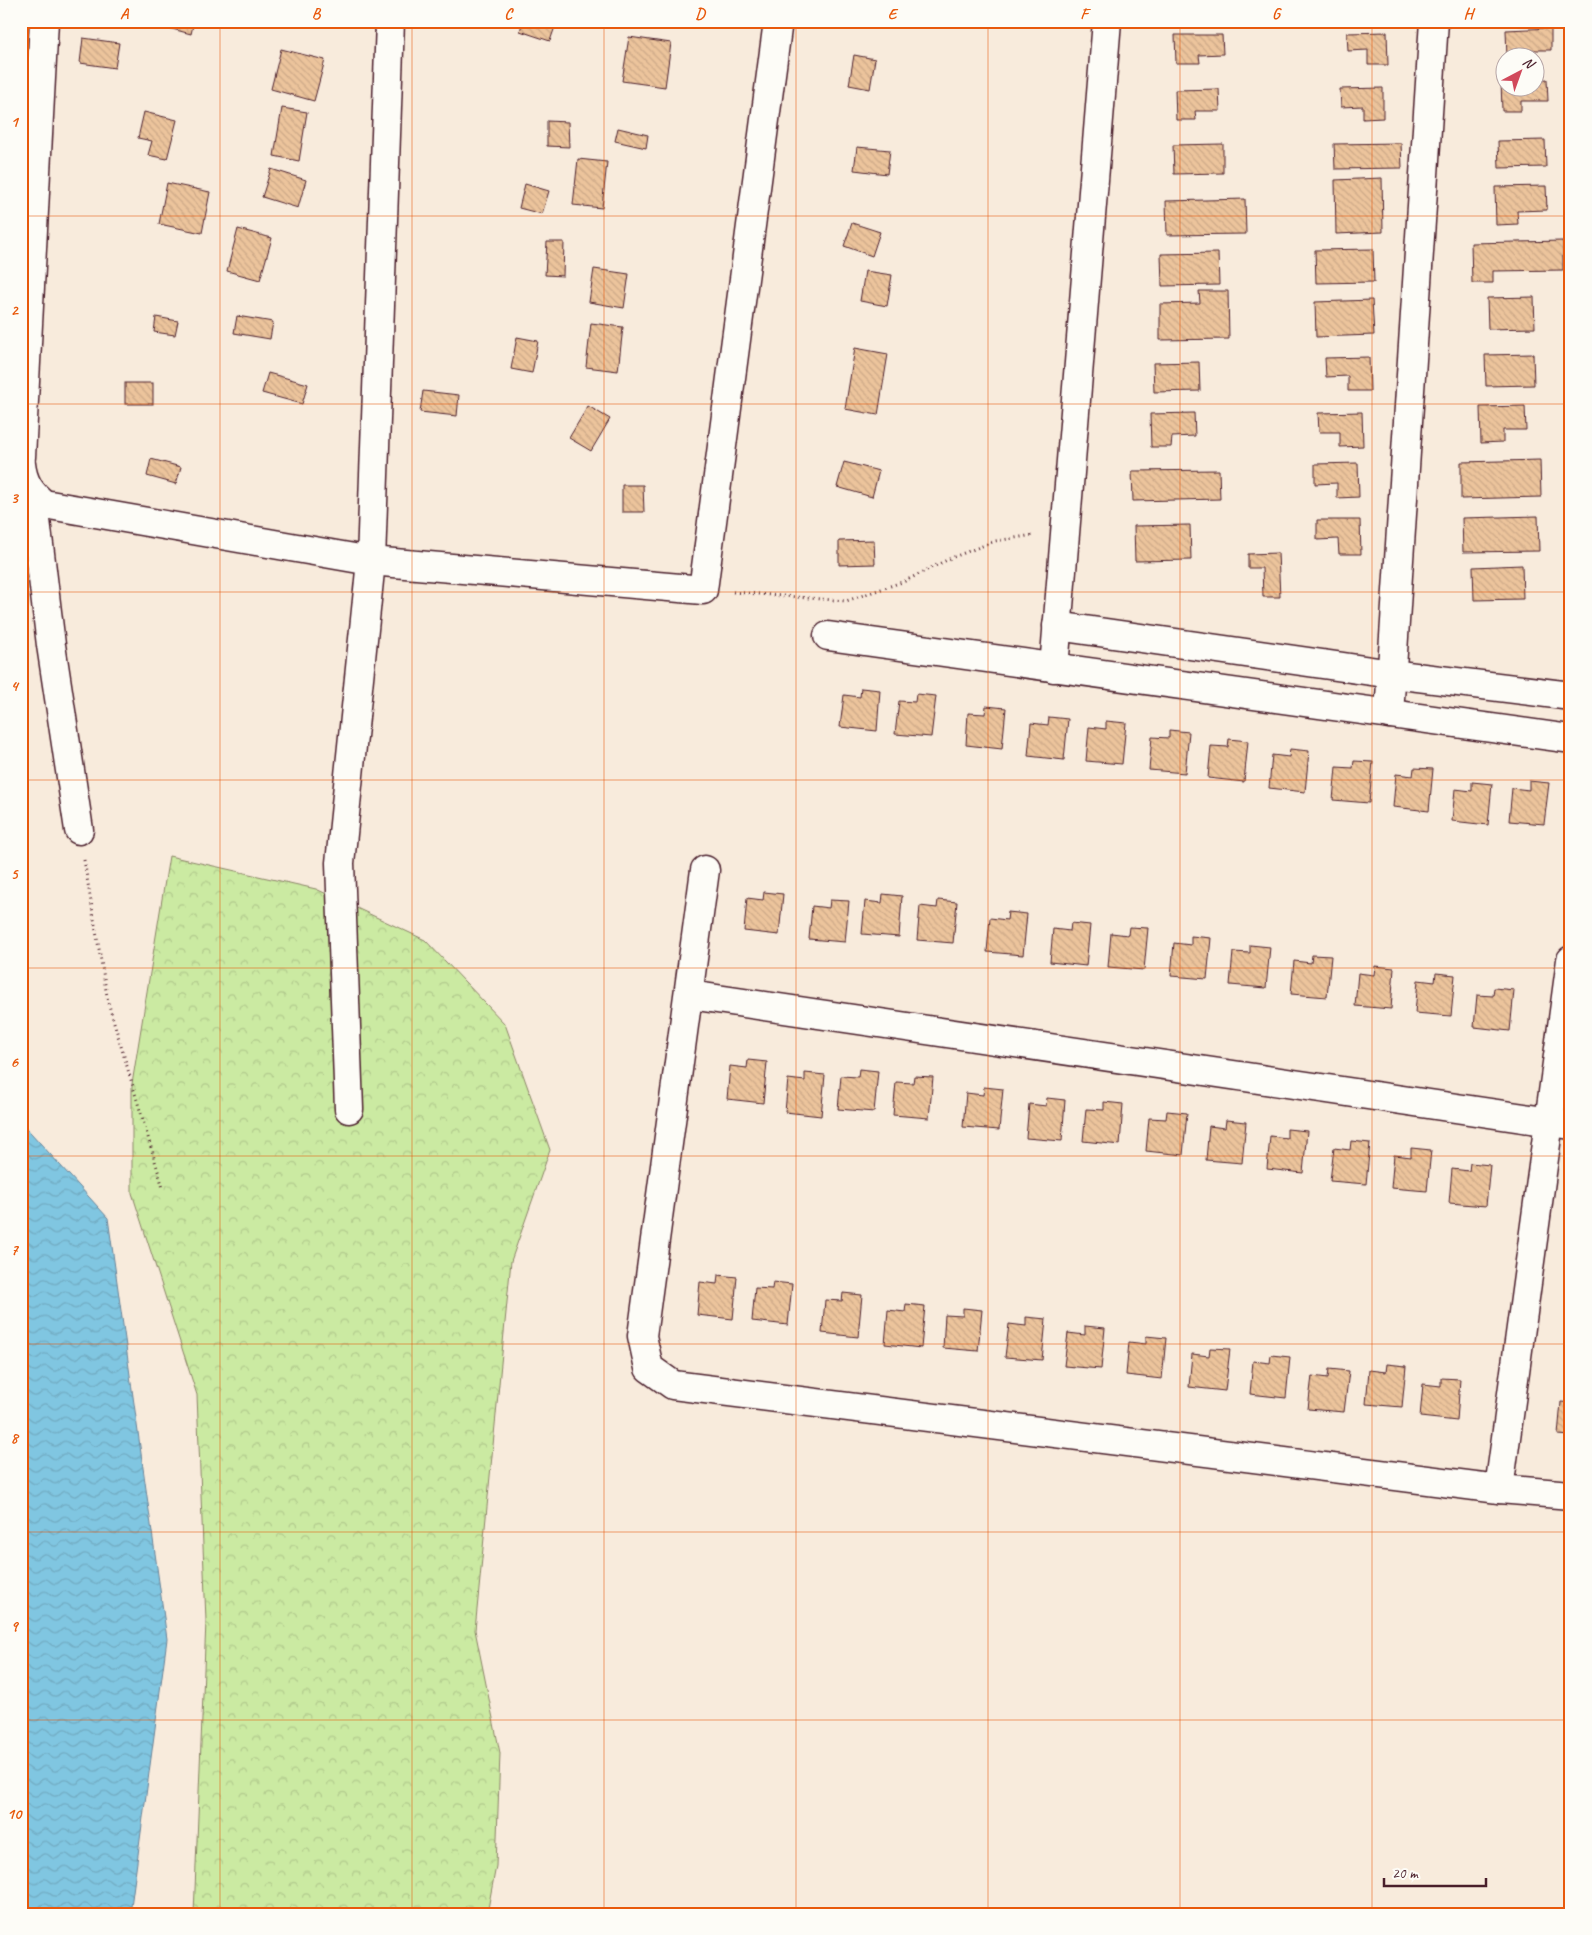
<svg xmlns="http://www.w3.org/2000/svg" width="1592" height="1935" viewBox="0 0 1592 1935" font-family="Caveat,sans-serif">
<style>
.forest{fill:url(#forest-crowns);stroke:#8a8466}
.water{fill:url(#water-waves);stroke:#6a8398}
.building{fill:url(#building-back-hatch);stroke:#4a1f2b}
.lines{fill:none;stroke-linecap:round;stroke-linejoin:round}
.street-casing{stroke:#4a1f2b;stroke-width:31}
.path{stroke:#4a1f2b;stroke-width:3;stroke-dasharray:1 4;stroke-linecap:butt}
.street{stroke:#fdfcf7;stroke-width:28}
.grid{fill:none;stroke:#e8590c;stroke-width:1;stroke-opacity:0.55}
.neatline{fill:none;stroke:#e8590c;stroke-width:2}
.grid-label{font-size:16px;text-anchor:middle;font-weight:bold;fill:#e8590c}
</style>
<defs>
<pattern id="forest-crowns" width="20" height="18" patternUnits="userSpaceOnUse" patternTransform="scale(1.25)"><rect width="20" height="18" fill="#cbeaa2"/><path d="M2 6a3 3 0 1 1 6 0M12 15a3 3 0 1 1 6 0" fill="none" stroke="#b0c88c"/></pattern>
<pattern id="water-waves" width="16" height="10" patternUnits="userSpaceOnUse" patternTransform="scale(1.25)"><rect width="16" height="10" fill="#80c6e1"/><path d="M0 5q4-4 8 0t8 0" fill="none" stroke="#70aac1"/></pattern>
<pattern id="building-back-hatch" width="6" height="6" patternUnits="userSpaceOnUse" patternTransform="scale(1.25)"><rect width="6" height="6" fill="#ecc49c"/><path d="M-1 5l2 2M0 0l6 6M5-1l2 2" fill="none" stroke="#cca887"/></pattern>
</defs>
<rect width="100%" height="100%" fill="#f8ebdc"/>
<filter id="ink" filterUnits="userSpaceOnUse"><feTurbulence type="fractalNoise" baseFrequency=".02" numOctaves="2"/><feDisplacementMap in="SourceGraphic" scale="10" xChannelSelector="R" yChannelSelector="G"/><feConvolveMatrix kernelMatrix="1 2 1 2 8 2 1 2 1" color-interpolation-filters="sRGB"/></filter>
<g filter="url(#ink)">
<polygon class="forest" points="169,856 316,889 425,940 505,1024 550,1150 511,1261 475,1630 500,1753 496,1866 487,1914 194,1914 206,1621 197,1395 132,1193 132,1084"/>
<polygon class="water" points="21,1122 108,1218 167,1639 130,1914 21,1914"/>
<g class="building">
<polygon points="158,21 194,21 191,34 157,25"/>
<polygon points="523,21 557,21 550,41 520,31"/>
<polygon points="851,21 872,21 872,23 851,22"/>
<polygon points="1551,28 1551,50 1526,50 1527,58 1507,58 1506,30"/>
<polygon points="1387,32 1388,65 1368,65 1368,50 1348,51 1347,33"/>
<polygon points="1175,35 1222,35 1223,54 1199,55 1200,63 1176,63"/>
<polygon points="629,37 671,43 665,87 622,81"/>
<polygon points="83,38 119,43 115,68 80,63"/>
<polygon points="281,49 325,60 314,101 271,89"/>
<polygon points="854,55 875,59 870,89 849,85"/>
<polygon points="1547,79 1548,101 1521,101 1521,111 1502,111 1501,80 1504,80 1504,88 1534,88 1534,80"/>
<polygon points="1383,88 1383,118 1363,119 1363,106 1341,107 1340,89"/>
<polygon points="1219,89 1220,111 1195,111 1196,120 1176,120 1175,90"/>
<polygon points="282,108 307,112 299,161 274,156"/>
<polygon points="144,112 177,120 167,159 148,155 152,141 138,138"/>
<polygon points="547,121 568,122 569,147 547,146"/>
<polygon points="618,128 648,135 646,148 615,141"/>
<polygon points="1545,140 1546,167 1499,168 1498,141"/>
<polygon points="1401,143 1402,168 1335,169 1334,144"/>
<polygon points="1223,144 1223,173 1174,174 1173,145"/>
<polygon points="857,147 890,150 887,174 854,170"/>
<polygon points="578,159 607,162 602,208 573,205"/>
<polygon points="271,169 306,180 298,208 262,197"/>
<polygon points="1382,178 1383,232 1336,234 1335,180"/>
<polygon points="167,183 210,192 202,233 159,224"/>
<polygon points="525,184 549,191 542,214 519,208"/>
<polygon points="1546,186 1547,210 1517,211 1518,224 1496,225 1495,187"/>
<polygon points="1245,199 1246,234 1167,235 1166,201"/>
<polygon points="852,223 880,232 872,256 844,246"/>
<polygon points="238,229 272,238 260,280 227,271"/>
<polygon points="1563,241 1563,270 1493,271 1493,283 1472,283 1471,243"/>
<polygon points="547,242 564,242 563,276 545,275"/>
<polygon points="1373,249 1374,282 1316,283 1315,250"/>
<polygon points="1218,253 1219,285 1162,286 1161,254"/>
<polygon points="594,269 629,274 624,308 589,302"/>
<polygon points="865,271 892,275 887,306 860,301"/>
<polygon points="1199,291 1228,291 1229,339 1160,340 1160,304 1200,303"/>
<polygon points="1534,297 1535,328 1488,329 1487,298"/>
<polygon points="1372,300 1374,335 1316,337 1315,302"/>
<polygon points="237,316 273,322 270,339 234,333"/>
<polygon points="156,317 178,321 175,335 154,332"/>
<polygon points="591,323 623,327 618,371 586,367"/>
<polygon points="517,337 538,341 532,373 511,369"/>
<polygon points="855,348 888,354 878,415 845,409"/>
<polygon points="1533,354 1534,385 1486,386 1485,355"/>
<polygon points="1369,357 1370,391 1348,391 1348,376 1326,377 1325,358"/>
<polygon points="1199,362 1200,391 1154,392 1153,363"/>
<polygon points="268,373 308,384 302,404 262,393"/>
<rect x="125" y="383" width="28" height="21"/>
<polygon points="423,391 459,395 457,416 420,412"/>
<polygon points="588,406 610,419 591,451 569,438"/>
<polygon points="1525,406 1526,430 1503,430 1503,442 1481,443 1480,407"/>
<polygon points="1362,412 1363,446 1340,447 1340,432 1319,432 1318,413"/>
<polygon points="1194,413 1195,436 1172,437 1171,447 1151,447 1150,414"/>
<polygon points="151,459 181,467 176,484 147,476"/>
<polygon points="1540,460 1541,497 1461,499 1461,462"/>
<polygon points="844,462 879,471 872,497 837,487"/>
<polygon points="1358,463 1359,497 1337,498 1337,483 1315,484 1315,464"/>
<polygon points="1219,470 1220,499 1133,501 1132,471"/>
<polygon points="622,485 643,485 644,512 622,512"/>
<polygon points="1538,516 1539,551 1463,552 1462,518"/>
<polygon points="1317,520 1360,520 1361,554 1339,554 1338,539 1317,540"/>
<polygon points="1190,525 1191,560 1135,561 1134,526"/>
<polygon points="874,540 875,564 839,565 839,541"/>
<polygon points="1278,553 1280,597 1263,597 1262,568 1248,568 1248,554"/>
<polygon points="1522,565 1523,599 1474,600 1473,567"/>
<polygon points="861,688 880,690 877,731 840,727 844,695 860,697"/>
<polygon points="916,694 936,696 931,737 895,734 899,701 915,702"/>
<polygon points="986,706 1006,708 1002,749 966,745 968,713 985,714"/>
<polygon points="1049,717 1068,719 1064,760 1028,756 1031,723 1048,725"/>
<polygon points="1106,721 1126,723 1122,764 1086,761 1089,727 1106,729"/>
<polygon points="1169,730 1189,732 1185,773 1149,770 1152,737 1169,738"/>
<polygon points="1229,739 1248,741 1244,782 1208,778 1211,746 1228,747"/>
<polygon points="1290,749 1309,751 1305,792 1269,788 1272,755 1289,757"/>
<polygon points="1354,761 1373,762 1369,803 1333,800 1336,767 1353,768"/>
<polygon points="1414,768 1433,769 1429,811 1393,807 1396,774 1413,776"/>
<polygon points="1529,781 1549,783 1544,824 1509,821 1512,788 1529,790"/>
<polygon points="1472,782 1492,784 1488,825 1452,821 1455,789 1472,791"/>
<polygon points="764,892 783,894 779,935 744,931 747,898 763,900"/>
<polygon points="883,894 902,896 899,937 862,934 865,901 882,903"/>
<polygon points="830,900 849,901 845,942 809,939 812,906 829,908"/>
<polygon points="938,900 957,902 953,943 917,940 920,906 937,908"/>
<polygon points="1008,912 1027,914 1023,955 987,952 990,918 1007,920"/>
<polygon points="1071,923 1090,925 1086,966 1050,962 1053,929 1070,931"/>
<polygon points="1129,927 1148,928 1144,970 1108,967 1111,933 1128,935"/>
<polygon points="1191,936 1211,938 1207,979 1171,976 1174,943 1191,945"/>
<polygon points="1250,945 1270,947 1266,988 1230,985 1233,952 1250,953"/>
<polygon points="1312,955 1331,956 1327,997 1291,994 1294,961 1311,963"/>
<polygon points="1375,966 1394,968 1391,1009 1355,1006 1358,973 1374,975"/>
<polygon points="1436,973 1455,975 1451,1016 1415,1013 1418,980 1435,982"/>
<polygon points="1494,988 1514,990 1510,1031 1474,1027 1477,995 1493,996"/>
<polygon points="748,1060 767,1062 763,1103 727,1099 730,1066 747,1068"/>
<polygon points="859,1069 878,1071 874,1112 838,1109 841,1076 858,1077"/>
<polygon points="805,1073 825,1075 821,1116 785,1112 788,1079 805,1081"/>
<polygon points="914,1076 933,1077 929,1118 893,1115 896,1082 913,1083"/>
<polygon points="984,1087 1003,1089 999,1130 963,1127 966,1093 983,1095"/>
<polygon points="1047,1098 1065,1100 1062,1141 1026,1138 1029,1104 1046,1106"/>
<polygon points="1104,1102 1123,1104 1120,1145 1083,1141 1086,1109 1104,1110"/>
<polygon points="1167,1111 1187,1113 1183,1155 1146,1151 1149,1118 1166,1119"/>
<polygon points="1226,1120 1246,1122 1242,1163 1206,1160 1209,1126 1225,1128"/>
<polygon points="1287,1129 1307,1131 1303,1173 1267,1169 1270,1136 1287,1138"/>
<polygon points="1351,1141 1370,1143 1366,1184 1330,1181 1334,1148 1350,1150"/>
<polygon points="1411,1148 1431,1150 1427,1191 1391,1188 1394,1155 1411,1157"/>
<polygon points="1470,1163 1490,1165 1486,1206 1449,1203 1452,1169 1469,1171"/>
<polygon points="718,1275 737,1277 733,1319 697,1315 700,1282 717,1284"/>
<polygon points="773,1282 792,1284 788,1325 752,1321 755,1288 772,1289"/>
<polygon points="843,1293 862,1295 858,1337 822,1333 825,1300 842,1301"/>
<polygon points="906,1304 925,1306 921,1348 885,1344 888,1310 905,1312"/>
<polygon points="963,1308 982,1310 978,1351 943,1348 945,1315 963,1316"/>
<polygon points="1026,1317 1046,1319 1042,1360 1005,1357 1009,1324 1026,1326"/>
<polygon points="1085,1326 1105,1328 1101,1369 1064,1366 1068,1333 1085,1335"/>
<polygon points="1146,1336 1166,1338 1162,1379 1126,1375 1129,1342 1146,1344"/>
<polygon points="1210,1348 1230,1349 1225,1391 1189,1387 1192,1354 1209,1356"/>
<polygon points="1271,1355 1290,1357 1286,1398 1250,1394 1253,1361 1270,1363"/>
<polygon points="1387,1364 1406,1366 1402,1407 1366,1404 1369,1370 1386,1372"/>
<polygon points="1329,1369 1349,1371 1344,1412 1308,1409 1312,1376 1328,1378"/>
<polygon points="1441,1378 1460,1379 1457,1421 1420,1417 1423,1384 1441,1386"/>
<polygon points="1561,1402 1571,1403 1571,1436 1558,1435"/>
</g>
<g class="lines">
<g class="street-casing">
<g id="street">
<polyline points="21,457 44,21"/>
<path d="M21,464C23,482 30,493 44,504L371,561L703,590L778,21"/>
<polyline points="33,495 51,645 79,830"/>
<polyline points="1057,626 1392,674 1571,696"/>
<polyline points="828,636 1571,739"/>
<polyline points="1054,668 1107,21"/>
<polyline points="1389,714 1434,21"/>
<polyline points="705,870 642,1336 649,1368 673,1385 1499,1489 1571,1495"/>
<polyline points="690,995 1571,1125"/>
<polyline points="349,1109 340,863 371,561 390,21"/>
<polyline points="1499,1489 1571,960"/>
</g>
</g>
<g class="path">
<polyline points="733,592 846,601 905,581 951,558 995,541 1034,535"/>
<polyline points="84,860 108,1002 163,1188"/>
</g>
<use href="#street" class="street"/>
</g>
</g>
<path class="grid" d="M220,21V1914M412,21V1914M604,21V1914M796,21V1914M988,21V1914M1180,21V1914M1372,21V1914M21,216H1571M21,404H1571M21,592H1571M21,780H1571M21,968H1571M21,1156H1571M21,1344H1571M21,1532H1571M21,1720H1571"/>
<rect width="1592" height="1935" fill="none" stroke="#fdfcf7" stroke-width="55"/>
<g transform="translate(1520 72) rotate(41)"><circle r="24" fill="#fdfcf7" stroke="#b5a4a5"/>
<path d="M0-4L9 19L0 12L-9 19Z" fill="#d1495b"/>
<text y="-8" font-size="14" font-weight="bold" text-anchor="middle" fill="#4a1f2b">N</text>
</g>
<path d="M1384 1878v8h102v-8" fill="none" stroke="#4a1f2b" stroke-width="2.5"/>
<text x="1392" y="1878" font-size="15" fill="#4a1f2b" stroke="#fdfcf7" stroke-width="4" paint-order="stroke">20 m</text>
<rect x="28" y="28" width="1536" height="1880" class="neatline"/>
<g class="grid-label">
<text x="124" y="19">A</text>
<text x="316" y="19">B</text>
<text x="508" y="19">C</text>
<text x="700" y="19">D</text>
<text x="892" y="19">E</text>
<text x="1084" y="19">F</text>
<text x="1276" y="19">G</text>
<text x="1468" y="19">H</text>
<text x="14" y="127">1</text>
<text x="14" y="315">2</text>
<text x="14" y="503">3</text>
<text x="14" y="691">4</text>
<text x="14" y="879">5</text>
<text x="14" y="1067">6</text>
<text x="14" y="1255">7</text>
<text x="14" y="1443">8</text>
<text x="14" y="1631">9</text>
<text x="14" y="1819">10</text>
</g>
</svg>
